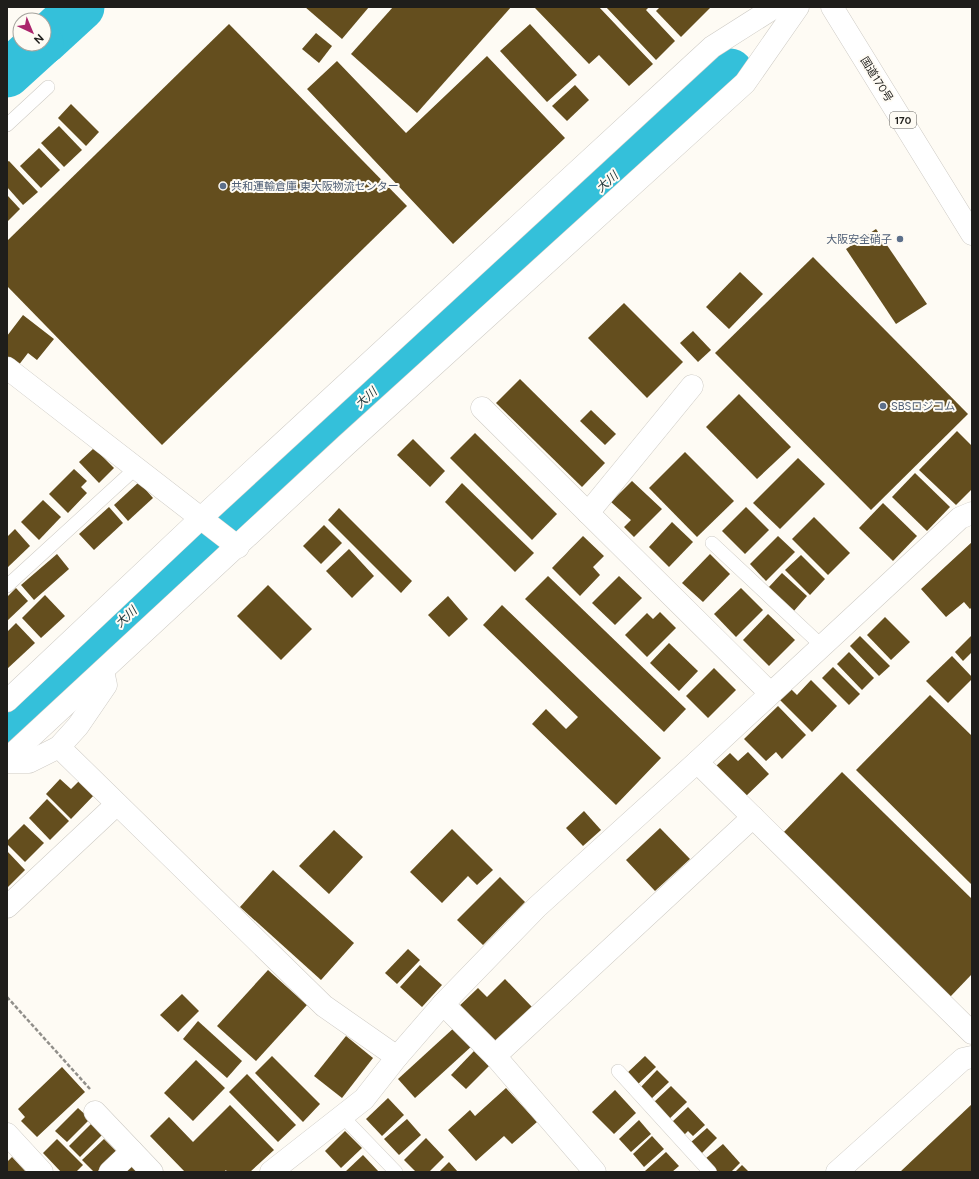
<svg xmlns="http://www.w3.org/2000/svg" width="979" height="1179" viewBox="0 0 979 1179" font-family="Figtree,'Noto Sans JP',sans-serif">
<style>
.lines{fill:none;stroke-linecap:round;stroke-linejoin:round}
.river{stroke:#34c0da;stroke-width:47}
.building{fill:#644e1e}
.lane-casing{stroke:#cecbc5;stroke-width:14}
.street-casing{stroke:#cecbc5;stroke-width:23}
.secondary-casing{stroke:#cecbc5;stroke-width:23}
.highway-casing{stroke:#cecbc5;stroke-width:23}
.path{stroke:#918f8a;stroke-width:2.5;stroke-dasharray:4 2;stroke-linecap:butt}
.lane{stroke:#fff;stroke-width:13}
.street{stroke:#fff;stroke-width:22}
.secondary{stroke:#fff;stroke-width:22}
.highway{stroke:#fff;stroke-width:22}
.service-dot{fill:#5c6f8a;stroke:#fefbf4;stroke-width:1.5}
.labels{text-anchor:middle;stroke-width:4;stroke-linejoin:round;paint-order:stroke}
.shield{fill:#fefbf4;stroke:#62605c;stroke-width:1}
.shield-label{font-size:10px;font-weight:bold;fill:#1f1e1b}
.street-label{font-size:11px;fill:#1f1e1b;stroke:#fefbf4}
.service-label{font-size:11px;fill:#4e5e75;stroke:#fefbf4;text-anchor:start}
.water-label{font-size:12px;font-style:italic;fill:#192f34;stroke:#fefbf4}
</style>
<rect width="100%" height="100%" fill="#fefbf4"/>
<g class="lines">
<g class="river">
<polyline points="44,41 81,7"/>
<polyline points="7,74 40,44"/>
<polyline points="7,730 199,548 730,72"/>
</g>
</g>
<g class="building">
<polygon points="305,7 369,7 342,39"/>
<polygon points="393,7 511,7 417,113 351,54"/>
<polygon points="537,7 599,7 653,64 629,86 599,55 589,64 535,8"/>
<polygon points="606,7 649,7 646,10 675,41 656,60"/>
<polygon points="660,7 711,7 681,37 656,11"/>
<polygon points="229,24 407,206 162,445 7,286 7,241"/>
<polygon points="530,24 577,75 547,102 500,51"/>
<polygon points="316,33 332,46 319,63 302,49"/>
<polygon points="487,56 565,138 453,244 307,89 337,61 406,133"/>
<polygon points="575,85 589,100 567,121 552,106"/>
<polygon points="71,104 99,132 86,146 58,118"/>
<polygon points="59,126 82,150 64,167 41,143"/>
<polygon points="39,148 60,170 41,188 20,166"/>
<polygon points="9,161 38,192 23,205 7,187 7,162"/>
<polygon points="7,195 20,209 7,222"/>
<polygon points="876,229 927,304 896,324 846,249"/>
<polygon points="813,257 968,414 871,510 715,353"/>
<polygon points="740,272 763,294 729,329 706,307"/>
<polygon points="624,303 683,362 647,398 588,338"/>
<polygon points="23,315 54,339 37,360 28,353 18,366 7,358 7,336"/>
<polygon points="693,331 711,350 698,362 680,343"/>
<polygon points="520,379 605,463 582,487 496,403"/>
<polygon points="739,394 791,447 757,479 706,427"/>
<polygon points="591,410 616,434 605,445 580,421"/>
<polygon points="957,431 972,446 972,489 956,505 919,470"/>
<polygon points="475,433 557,514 532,540 450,458"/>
<polygon points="413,439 445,471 430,487 397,455"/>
<polygon points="94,448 114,468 99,483 79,462"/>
<polygon points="685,452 734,501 697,537 649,488"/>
<polygon points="798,458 825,484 780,529 753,503"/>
<polygon points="74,469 87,481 81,487 87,493 68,513 49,494"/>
<polygon points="915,473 950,507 927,531 892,497"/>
<polygon points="632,481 662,509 634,537 624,527 631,520 611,502"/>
<polygon points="139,482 153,498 128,521 114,505"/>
<polygon points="462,483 534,553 515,572 445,502"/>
<polygon points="43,500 61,517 39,540 21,522"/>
<polygon points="883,503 917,536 893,561 859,528"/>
<polygon points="109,507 123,523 94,550 79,534"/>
<polygon points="746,507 769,530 745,554 722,531"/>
<polygon points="339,508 412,581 401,593 328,520"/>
<polygon points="814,517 850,553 828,575 792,539"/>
<polygon points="672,522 693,542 669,567 649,547"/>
<polygon points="324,525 342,543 321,564 303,546"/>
<polygon points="15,529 30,546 7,568 7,537"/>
<polygon points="583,536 604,556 593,567 600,575 580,596 552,568"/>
<polygon points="778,536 795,552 766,581 750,564"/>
<polygon points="972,542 972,607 970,609 964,602 946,617 921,589"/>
<polygon points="349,549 374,576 352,598 326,571"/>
<polygon points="57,554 69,569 34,600 21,585"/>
<polygon points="710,554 730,574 703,602 682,583"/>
<polygon points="801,555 825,579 810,595 785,570"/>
<polygon points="782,573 807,596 793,612 768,588"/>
<polygon points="548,576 686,709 664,732 525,599"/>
<polygon points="619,576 642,598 615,625 592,603"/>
<polygon points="268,585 312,629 281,660 237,616"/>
<polygon points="16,588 28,601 7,621 7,597"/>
<polygon points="741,588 763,610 736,637 714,614"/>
<polygon points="45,595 65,616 41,638 22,618"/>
<polygon points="448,596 468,619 449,637 428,615"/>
<polygon points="502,605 661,758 616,805 532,724 546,709 566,729 578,717 483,625"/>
<polygon points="660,612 676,628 647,657 625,635 647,613 653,619"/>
<polygon points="768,614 795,640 769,666 743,640"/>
<polygon points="885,617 910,642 891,660 867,635"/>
<polygon points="16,623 35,643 7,669 7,632"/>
<polygon points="972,635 972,652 963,661 955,652"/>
<polygon points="860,636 890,666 879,676 850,646"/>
<polygon points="669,643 698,671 679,691 650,663"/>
<polygon points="849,652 874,678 862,690 837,664"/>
<polygon points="952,656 972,677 972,679 948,703 926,681"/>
<polygon points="833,667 860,694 849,705 822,678"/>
<polygon points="714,668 736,690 708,718 686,696"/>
<polygon points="811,680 837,706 812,732 779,699 790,688 797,695"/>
<polygon points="930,695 972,736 972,885 856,770"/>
<polygon points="778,706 806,735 782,759 776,752 766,761 744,739"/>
<polygon points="748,752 769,774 745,797 716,766 730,753 738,761"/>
<polygon points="842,772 972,899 972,974 950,997 782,834"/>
<polygon points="60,779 71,789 81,779 96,793 71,819 46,794"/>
<polygon points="47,799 69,821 50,840 29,818"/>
<polygon points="584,811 601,830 583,846 566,828"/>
<polygon points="24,824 44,843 25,862 7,844 7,841"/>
<polygon points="660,828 690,859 655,891 626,860"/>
<polygon points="452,829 493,870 477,885 468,876 442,903 410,872"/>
<polygon points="334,830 363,857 329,894 299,866"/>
<polygon points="7,851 25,870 7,888"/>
<polygon points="273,870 354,943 321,980 240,907"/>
<polygon points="500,877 525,902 483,945 457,920"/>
<polygon points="408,949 420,960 397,984 385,973"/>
<polygon points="420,965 442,985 422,1007 400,987"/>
<polygon points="268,970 307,1005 256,1061 217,1026"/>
<polygon points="505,979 532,1007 492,1047 455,1010 478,988 487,997"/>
<polygon points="182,994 199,1011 178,1032 160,1015"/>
<polygon points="198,1021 242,1061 227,1078 183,1039"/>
<polygon points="456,1026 473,1045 415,1098 398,1079"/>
<polygon points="346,1036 373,1058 342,1098 314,1076"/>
<polygon points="474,1051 489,1066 466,1089 451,1075"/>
<polygon points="272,1056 320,1104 303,1122 255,1073"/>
<polygon points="645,1056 656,1067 636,1086 625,1075"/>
<polygon points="196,1060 225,1088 193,1121 164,1093"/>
<polygon points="62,1067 85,1092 37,1137 21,1121 25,1117 18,1109"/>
<polygon points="657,1070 669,1082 650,1100 639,1089"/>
<polygon points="247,1074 296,1125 278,1142 229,1092"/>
<polygon points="671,1086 687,1102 668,1120 652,1104"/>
<polygon points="506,1088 537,1122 512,1144 504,1136 476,1161 448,1130 470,1110 475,1116"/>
<polygon points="615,1090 636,1113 614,1134 592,1112"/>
<polygon points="388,1098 404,1115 382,1136 366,1119"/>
<polygon points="972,1104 972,1172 900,1172"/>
<polygon points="230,1105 274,1150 250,1172 227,1172 226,1170 224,1172 185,1172 150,1136 169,1117 193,1142"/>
<polygon points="688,1107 705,1125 693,1136 688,1131 683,1136 671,1123"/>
<polygon points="78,1108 90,1119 67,1142 55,1131"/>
<polygon points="407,1119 421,1135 399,1155 384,1139"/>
<polygon points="639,1120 651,1134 631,1152 619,1139"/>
<polygon points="91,1124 102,1135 80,1157 69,1146"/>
<polygon points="707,1128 717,1138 701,1154 690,1143"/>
<polygon points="345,1131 362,1148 341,1168 325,1151"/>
<polygon points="652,1136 664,1149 644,1167 633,1154"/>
<polygon points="426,1138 444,1157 429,1172 416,1172 404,1160"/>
<polygon points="57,1139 83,1165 76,1172 61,1172 43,1153"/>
<polygon points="104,1139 117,1152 97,1172 94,1172 82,1160"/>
<polygon points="723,1144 740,1163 731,1172 717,1172 705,1159"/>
<polygon points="666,1152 679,1166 672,1172 646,1172 645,1171"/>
<polygon points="363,1155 379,1172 345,1172"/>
<polygon points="12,1157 26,1172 7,1172 7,1162"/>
<polygon points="449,1162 458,1172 439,1172"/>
<polygon points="131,1164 138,1172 123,1172"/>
<polygon points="742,1165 749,1172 735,1172"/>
</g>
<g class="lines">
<g class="lane-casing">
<g id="lane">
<polyline points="7,125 48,87"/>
<polyline points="712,543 822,646"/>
<polyline points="7,586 136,468"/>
<polyline points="618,1071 710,1172"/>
<polyline points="342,1116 396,1172"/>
</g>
</g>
<g class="street-casing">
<g id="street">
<polyline points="482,408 770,693"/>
<polyline points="588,513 692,386"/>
<polyline points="7,701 201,518 712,47 775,7"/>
<polyline points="59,747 78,726 106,685 103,671"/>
<polyline points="7,759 346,445 745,83 798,7"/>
<polyline points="7,762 29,762 59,747 324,1006 397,1057"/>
<polyline points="697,762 972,1033"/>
<polyline points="7,907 117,804"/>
<polyline points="443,1004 495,1056"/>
<polyline points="95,1112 152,1172"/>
<polyline points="7,1134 42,1172"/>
<polyline points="110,1172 132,1151"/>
<polyline points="271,1172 364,1099 397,1057 443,1004 537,907 697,762 960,518 972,513"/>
<polyline points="595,1172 495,1056 753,817"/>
<polyline points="837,1172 963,1059 972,1057"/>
</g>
</g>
<g class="secondary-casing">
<polyline id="secondary" points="7,368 238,547"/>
</g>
<g class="highway-casing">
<polyline id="highway" points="832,7 972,234"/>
</g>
<polyline class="path" points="7,997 90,1089"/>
<use href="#lane" class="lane"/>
<use href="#street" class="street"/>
<use href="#secondary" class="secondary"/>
<use href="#highway" class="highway"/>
</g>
<g class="service-dot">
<circle cx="223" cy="186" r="4"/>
<circle cx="900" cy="239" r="4"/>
<circle cx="883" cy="406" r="4"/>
</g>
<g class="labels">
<rect class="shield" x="890" y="112" width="26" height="16" rx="3"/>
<g class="shield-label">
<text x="903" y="124">170</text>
</g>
<g class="street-label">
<text transform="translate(877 79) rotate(58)" y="4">国道170号</text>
</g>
<g class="service-label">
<text x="231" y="190">共和運輸倉庫 東大阪物流センター</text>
<text x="892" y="243" text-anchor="end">大阪安全硝子</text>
<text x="891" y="410">SBSロジコム</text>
</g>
<g class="water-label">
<text transform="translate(607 182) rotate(-42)" y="4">大川</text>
<text transform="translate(366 398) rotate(-42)" y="4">大川</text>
<text transform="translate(126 617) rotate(-43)" y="4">大川</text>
</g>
</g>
<rect width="979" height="1179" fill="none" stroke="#1f1e1b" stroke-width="16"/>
<g transform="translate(32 32) rotate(136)"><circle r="19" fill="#fefbf4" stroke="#a5a39d"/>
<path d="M0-3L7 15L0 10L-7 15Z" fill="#ab256c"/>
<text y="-6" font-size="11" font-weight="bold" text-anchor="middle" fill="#1f1e1b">N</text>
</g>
</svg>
